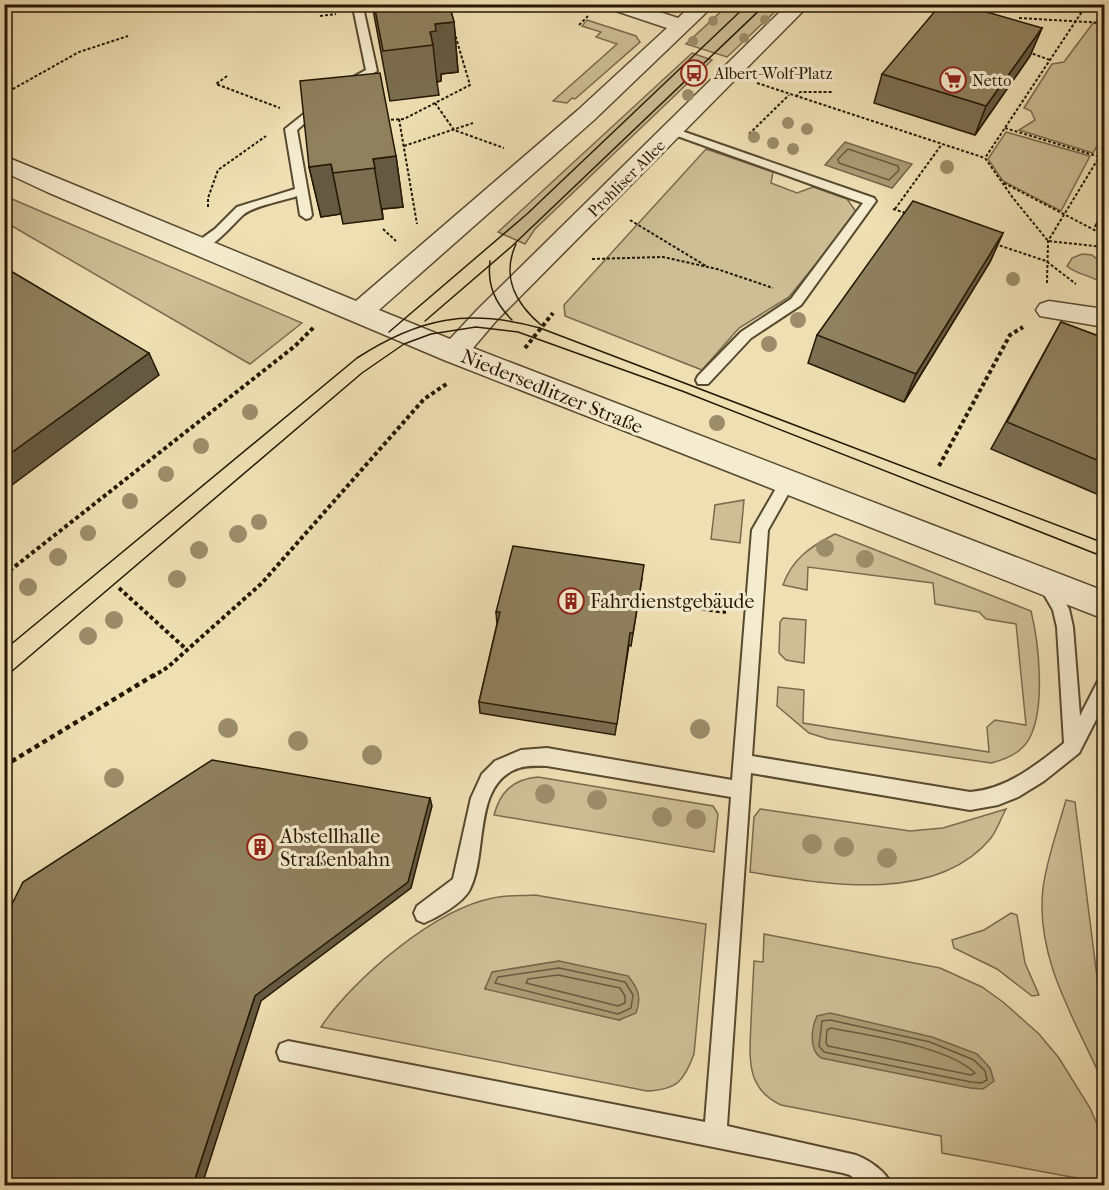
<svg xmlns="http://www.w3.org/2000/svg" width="1109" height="1190" viewBox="0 0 1109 1190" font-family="'IM FELL French Canon',serif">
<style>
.green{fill:#cdbe96;stroke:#7a6a4c;stroke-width:1.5;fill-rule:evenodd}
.water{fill:#ab9c77;stroke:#766748;stroke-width:1.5}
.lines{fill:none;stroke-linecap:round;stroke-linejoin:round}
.shore{stroke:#685a3c;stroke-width:1.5}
.service-casing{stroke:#58492e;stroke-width:4}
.minor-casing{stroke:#58492e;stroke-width:3}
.path-far2{stroke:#261701;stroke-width:2;stroke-dasharray:3 2;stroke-linecap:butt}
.path-far1{stroke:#261701;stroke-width:4;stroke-dasharray:4 3;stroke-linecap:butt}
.path{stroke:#261701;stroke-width:4.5;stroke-dasharray:5 4;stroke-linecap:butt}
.service{fill:#f5ebce;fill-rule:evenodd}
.minor{fill:#f5ebce;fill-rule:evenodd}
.tram{stroke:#261701;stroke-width:1.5}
.tree{fill:#9c8d6a}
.wall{fill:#7b6e51;stroke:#261701;stroke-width:1.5}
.shaded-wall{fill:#645a42;stroke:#261701;stroke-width:1.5}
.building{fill:#8f805e;stroke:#261701;stroke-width:1.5}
.labels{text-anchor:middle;stroke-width:6;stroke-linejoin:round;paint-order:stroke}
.far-poi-label{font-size:16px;fill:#261701;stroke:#f5ebce;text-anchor:start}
.far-street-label{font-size:16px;fill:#261701;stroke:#f5ebce}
.street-label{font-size:20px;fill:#261701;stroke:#f5ebce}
.poi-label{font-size:20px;fill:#261701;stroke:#f5ebce;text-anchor:start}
</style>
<rect width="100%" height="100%" fill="#efe0b4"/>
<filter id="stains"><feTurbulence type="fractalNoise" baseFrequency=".00333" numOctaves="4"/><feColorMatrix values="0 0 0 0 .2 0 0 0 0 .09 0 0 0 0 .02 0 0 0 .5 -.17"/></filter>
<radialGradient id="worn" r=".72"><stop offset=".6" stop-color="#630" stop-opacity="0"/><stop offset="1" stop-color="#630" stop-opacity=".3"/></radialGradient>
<g class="green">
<polygon points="728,5 782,5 727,57 686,44"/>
<polygon points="587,20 636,36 640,42 575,99 572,98 567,103 553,101 617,44 596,37 601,32 582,26"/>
<polygon points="1093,23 1104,24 1104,133 1093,153 1019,130 1035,120 1031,111 1024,108 1052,64 1064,62"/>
<polygon points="692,53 712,60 535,229 525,244 498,232"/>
<polygon points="1006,132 1090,156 1061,211 1003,181 988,159"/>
<polygon points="706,149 773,172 771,183 797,193 813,187 847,199 857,213 789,297 739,328 702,370 565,316 564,305"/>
<polygon points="5,196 302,323 250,364 5,222"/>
<path d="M1082,254L1092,255L1099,261V268L1104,273V285C1094,275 1078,276 1067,266L1072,258Z"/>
<polygon points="744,500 740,543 711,539 715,505"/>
<path d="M835,534L1031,611C1039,643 1045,705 1031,735C1024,752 1008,759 991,763L828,739L809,733L777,706L778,687L804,690L803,723L989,752L987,727L995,720L1026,725L1016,624L986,619L979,612L935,604L933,583L808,567L807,590L783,585C792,559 811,546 835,534Z"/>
<polygon points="783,618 806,620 804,663 786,660 779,653 780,622"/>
<path d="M538,777L713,806L718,814L714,852L494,815C500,792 513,779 538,777Z"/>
<path d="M1066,800L1075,802L1104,1033V1078H1101C1074,1018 1035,957 1043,888C1047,858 1058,829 1066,800Z"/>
<path d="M760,809L910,831L943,828L1006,809C1001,818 997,830 991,838C936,905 824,884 750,872L754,817Z"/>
<path d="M535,895L706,924L694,1054C684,1081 677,1090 647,1091L321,1027C353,979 435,909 493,898C506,895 521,896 535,895ZM559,961L619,1020L485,988L493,972Z"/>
<polygon points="1011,913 1017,915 1025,963 1039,995 1032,996 997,969 954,948 952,940 984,930"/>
<path d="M764,934L940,968L982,987L1003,1002L1039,1034L1059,1058L1090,1108L1104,1140V1183L942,1153L941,1136L781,1105C744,1088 750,1055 751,1021C752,1001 753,981 754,961L763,962Z"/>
</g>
<g class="water">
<polygon points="845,142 912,164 892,188 825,165"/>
<path d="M559,961L628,976C638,988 642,998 636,1013L619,1020L485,989L492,972Z"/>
<path d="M830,1013L932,1037L977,1054L990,1068L994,1081L983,1089L970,1088L821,1058C809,1050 811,1029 817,1016Z"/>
</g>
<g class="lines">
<g class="shore">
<polygon points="848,149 898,166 899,170 889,180 839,163 838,159"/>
<polygon points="559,968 625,982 633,995 631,1008 618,1014 495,983 498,977"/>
<polygon points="558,975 620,988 625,996 625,1003 618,1006 526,983 528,979"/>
<polygon points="830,1020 930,1042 974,1060 985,1071 987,1080 981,1083 971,1082 824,1052 819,1046 822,1021"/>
<path d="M831,1028C870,1036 947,1046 975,1073L971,1075L828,1046L826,1043L827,1030Z"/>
</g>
<g class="service-casing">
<g id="service">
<polygon points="359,9 364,12 377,71 348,87 343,84 344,82 366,70 354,12"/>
<path d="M320,101L325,104L324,106L297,130L312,215L310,218L306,219L300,215L297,196C283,201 253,206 243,215C232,225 209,254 194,250L192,247L194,244L215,229L237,207L295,189L285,129Z"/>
<polygon points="673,128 874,198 876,201 801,305 751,338 708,384 698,384 696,380 698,376 741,332 791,299 863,203 669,133 667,131"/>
<path d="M787,476L792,478L795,482L768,530L752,756L970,792C1007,789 1035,766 1064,743L1057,627L1053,610L1038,584L1040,579L1046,577L1052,579L1069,609L1073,627L1080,716L1098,681L1104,679V704L1079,753L1044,781L1018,797L998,805L970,810L751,773L727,1126L856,1155C869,1160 887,1172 892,1186H862L850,1175L843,1173L280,1060L277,1052L280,1044L288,1041L705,1122L731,797L547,766C538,766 528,765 519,768C471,784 489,855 469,891C461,904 438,917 424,923L417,920L414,913L417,906L453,879L471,798L482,774L495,761L521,750L547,748L732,780L752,530L782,478Z"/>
</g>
</g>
<g class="minor-casing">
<g id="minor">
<polygon points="604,4 635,4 678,18 693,4 715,4 594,120 379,310 450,339 478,309 788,4 810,4 496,321 473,348 1104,591 1104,619 444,360 47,192 4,172 4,156 356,301 578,110 667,28 607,8"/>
<polygon points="1049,301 1104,309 1104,327 1040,316 1036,310 1040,304"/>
</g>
</g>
<g class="path-far2">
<polyline points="1087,4 985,158 1013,198 1048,241 1104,247"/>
<polyline points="320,16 336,14"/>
<polyline points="1019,18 1104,23"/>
<polyline points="579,25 588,16"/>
<polyline points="1028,52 1050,60"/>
<polyline points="227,76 216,84 280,108"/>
<polyline points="757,83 985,158"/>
<polyline points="4,94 79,52 128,36"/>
<polyline points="796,97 800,92 832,92"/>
<polyline points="435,103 454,130 504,148"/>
<polyline points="399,119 417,224"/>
<polyline points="386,120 404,119 470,85 454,31"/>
<polyline points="1005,128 1100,157"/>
<polyline points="749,134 789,95"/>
<polyline points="404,146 473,123"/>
<polyline points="1004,183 1104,235"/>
<polyline points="208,207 208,198 218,170 266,136"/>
<polyline points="893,209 909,214"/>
<polyline points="895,209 942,144"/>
<polyline points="630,220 706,266"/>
<polyline points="383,229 396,241"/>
<polyline points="995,244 1046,261 1076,284"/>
<polyline points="592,259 663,257 717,269 773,288"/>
<polyline points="1047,283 1048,241 1104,149"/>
</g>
<g class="path-far1">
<polyline points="525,348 553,313"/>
<polyline points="939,466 1010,335 1023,327"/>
<polyline points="4,575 295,346 315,326"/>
<polyline points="119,588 187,650"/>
<polyline points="688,607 726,612"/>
<polyline points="152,677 168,667 262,583 424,399 448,383"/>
</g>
<polyline class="path" points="4,766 154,675"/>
<use href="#service" class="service"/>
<use href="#minor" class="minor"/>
<g class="tram">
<path d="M516,244C501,277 515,303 541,325"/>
<path d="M490,261C487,285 495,303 512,320"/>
<polyline points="425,321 511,247 766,4"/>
<polyline points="389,332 527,214 748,4"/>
<path d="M4,650L357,358C419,318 468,308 540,328L1104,543"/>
<polyline points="4,678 362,373 404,344 431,334 476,327 518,332 682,391 1104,557"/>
</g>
</g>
<g class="tree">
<circle cx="765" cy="20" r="5"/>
<circle cx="713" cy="21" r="5"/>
<circle cx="744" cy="38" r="5"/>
<circle cx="693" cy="41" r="5"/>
<circle cx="688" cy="95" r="6"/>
<circle cx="788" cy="123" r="6"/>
<circle cx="807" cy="129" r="6"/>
<circle cx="754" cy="137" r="6"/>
<circle cx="773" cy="143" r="6"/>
<circle cx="793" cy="149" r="6"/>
<circle cx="947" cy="167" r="7"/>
<circle cx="1013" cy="279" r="7"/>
<circle cx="798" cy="320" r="8"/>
<circle cx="769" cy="344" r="8"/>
<circle cx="250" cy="412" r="8"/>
<circle cx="717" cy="423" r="8"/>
<circle cx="201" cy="446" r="8"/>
<circle cx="166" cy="474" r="8"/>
<circle cx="130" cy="501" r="8"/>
<circle cx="259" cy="522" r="8"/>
<circle cx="88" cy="533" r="8"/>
<circle cx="238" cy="534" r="9"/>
<circle cx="825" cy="548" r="9"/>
<circle cx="199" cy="550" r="9"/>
<circle cx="58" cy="557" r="9"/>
<circle cx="865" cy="559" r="9"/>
<circle cx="177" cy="579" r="9"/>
<circle cx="28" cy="587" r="9"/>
<circle cx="114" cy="620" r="9"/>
<circle cx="88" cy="636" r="9"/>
<circle cx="228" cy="728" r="10"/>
<circle cx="700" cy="729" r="10"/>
<circle cx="298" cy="741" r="10"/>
<circle cx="372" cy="755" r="10"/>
<circle cx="114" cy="778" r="10"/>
<circle cx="545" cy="794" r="10"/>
<circle cx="597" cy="800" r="10"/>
<circle cx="662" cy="817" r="10"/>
<circle cx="696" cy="819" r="10"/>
<circle cx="812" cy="844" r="10"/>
<circle cx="844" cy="847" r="10"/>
<circle cx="887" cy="858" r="10"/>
</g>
<g class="wall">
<polygon points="372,4 449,4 454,22 458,72 441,74 441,81 437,82 439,95 390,101"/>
<polygon points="1042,28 1030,56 975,135 874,103 882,74"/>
<polygon points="396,156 403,207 382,209 383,219 343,224 341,214 321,217 309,167"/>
<polygon points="1104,209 1104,229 1095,226"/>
<polygon points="1003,233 990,262 904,402 808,363 817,335"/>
<polygon points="1061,322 1104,338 1104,497 991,449"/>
<polygon points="642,579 631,646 629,645 615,735 480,713 479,702 497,624 496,612"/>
</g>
<g class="shaded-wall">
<polygon points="454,22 458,72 441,74 441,81 437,82 433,45 430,32 435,24"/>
<polygon points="1042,28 1030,56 975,135 986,106"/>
<polygon points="396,156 403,207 382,209 383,219 373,159"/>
<polygon points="331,164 341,214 321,217 309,167"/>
<polygon points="1003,233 990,262 904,402 916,374"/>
<polygon points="149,353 159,375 4,491 4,458"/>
<polygon points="430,798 432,806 411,888 261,1001 202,1185 193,1185 255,996"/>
</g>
<g class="building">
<polygon points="374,4 449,4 454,22 435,24 436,31 430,32 433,45 383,51"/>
<polygon points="941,4 959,4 1042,28 986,106 882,74"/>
<polygon points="380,73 396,156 373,159 375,168 333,173 331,164 309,167 300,81"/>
<polygon points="913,201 1003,233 916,374 817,335"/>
<polygon points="4,267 149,353 4,458"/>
<polygon points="1061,322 1104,338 1104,463 1007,422"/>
<polygon points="513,546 644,565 633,633 630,633 617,724 479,702 500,612 496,612"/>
<polygon points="212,760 430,798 408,882 255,996 193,1185 4,1185 4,920 23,882"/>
</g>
<defs>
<g id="bus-ring" transform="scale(1.35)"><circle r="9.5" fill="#f5ebce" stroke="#8f2418" stroke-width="1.5"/><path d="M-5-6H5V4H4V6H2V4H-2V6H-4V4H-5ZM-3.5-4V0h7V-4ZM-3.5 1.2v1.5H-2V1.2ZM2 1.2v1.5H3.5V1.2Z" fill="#8f2418"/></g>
<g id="supermarket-ring" transform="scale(1.35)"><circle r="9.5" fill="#f5ebce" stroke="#8f2418" stroke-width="1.5"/><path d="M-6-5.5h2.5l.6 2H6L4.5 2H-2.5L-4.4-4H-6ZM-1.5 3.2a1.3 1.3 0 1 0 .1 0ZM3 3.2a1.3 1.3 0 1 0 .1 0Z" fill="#8f2418"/></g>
<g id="building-ring" transform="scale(1.35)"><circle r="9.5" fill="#f5ebce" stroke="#8f2418" stroke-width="1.5"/><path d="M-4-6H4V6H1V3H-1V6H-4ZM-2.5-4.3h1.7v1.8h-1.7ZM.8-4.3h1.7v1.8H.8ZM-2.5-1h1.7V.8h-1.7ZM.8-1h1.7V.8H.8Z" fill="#8f2418"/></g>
</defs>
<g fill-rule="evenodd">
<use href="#bus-ring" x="694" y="73"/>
<use href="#supermarket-ring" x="953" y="80"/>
<use href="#building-ring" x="571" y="601"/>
<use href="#building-ring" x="260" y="847"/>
</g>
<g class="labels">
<g class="far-poi-label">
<text x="714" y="79">Albert-Wolf-Platz</text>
<text x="972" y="86">Netto</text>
</g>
<g class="far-street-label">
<text transform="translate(626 178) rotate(-45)" y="6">Prohliser Allee</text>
</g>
<g class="street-label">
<text transform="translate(552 391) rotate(22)" y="7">Niedersedlitzer Straße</text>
</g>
<g class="poi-label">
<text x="590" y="608">Fahrdienstgebäude</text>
<text x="280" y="843">Abstellhalle<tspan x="280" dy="23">Straßenbahn</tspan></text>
</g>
</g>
<rect width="1109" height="1190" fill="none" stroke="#efe0b4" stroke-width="24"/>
<rect x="6" y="6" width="1097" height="1178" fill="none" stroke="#261701" stroke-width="3"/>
<rect x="12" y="12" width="1085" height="1166" fill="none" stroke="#261701" stroke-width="1.5"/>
<rect width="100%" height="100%" filter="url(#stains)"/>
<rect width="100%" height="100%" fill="url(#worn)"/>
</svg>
